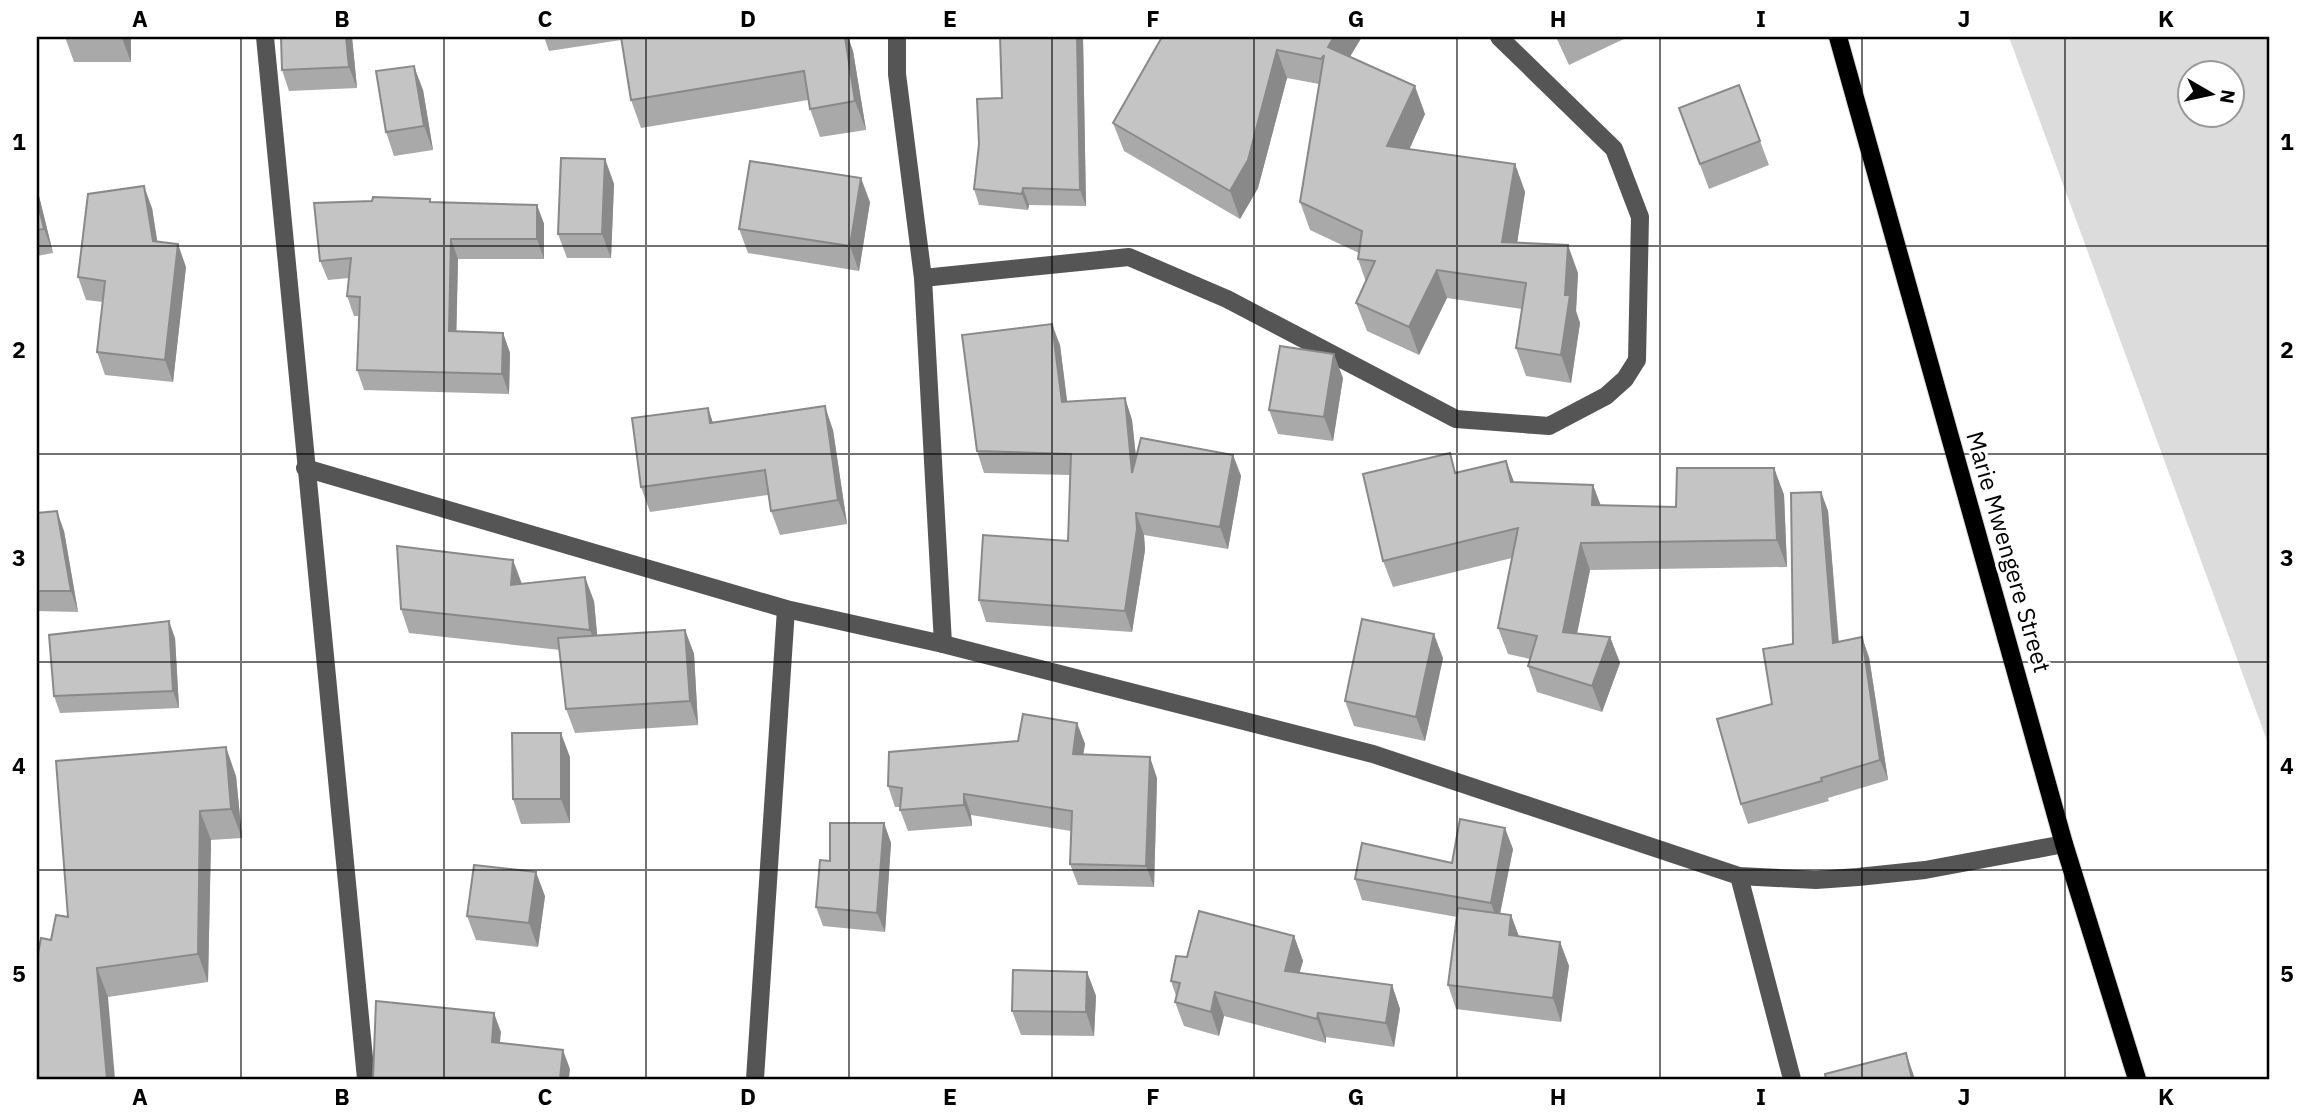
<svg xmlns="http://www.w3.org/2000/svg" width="2306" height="1116" viewBox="0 0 2306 1116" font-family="'IBM Plex Sans',sans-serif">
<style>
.green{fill:#dcdcdc;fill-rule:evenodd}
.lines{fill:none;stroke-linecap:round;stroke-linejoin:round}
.major-casing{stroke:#dbdbdb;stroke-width:20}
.minor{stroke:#555;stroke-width:18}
.major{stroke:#000;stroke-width:18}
.wall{fill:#a9a9a9}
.shaded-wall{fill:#898989}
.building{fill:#c4c4c4;stroke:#898989;stroke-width:2}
.grid{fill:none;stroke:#000;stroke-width:2;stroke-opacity:0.55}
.labels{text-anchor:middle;stroke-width:6;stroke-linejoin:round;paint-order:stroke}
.street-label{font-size:24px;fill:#000;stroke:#fff}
.neatline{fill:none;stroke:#000;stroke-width:2.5}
.grid-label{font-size:23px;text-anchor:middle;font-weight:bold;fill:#000}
</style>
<rect width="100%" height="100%" fill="#fff"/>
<path class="green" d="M2009,37H2269V746ZM2190,74H2232V116H2190Z"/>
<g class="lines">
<g class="major-casing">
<polyline id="major" points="1838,37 2064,844 2137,1079"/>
</g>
<g class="minor">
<polyline points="265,37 366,1079"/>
<polyline points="897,37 897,74 923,278 943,644"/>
<polyline points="923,278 1129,257 1227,299 1456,419 1549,426 1606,396 1625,379 1637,360 1640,217 1614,149 1499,37"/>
<polyline points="305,468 786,609 943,644 1373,754 1739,876 1816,880 1858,877 1925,870 2064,844"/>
<polyline points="1739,876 1792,1079"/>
<polyline points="755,1079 786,609"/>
</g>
<use href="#major" class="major"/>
</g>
<g class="wall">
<polygon points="65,37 131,37 131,62 74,62"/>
<polygon points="352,37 357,88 289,91 282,70"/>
<polygon points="544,37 848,37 853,51 866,130 820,137 810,109 808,100 641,128 631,100 621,40 549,51"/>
<polygon points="1083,37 1086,206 1029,205 1028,210 979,205 974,189 1002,98"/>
<polygon points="1162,37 1350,56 1425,114 1409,149 1515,164 1525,192 1517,242 1578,273 1576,311 1580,323 1571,383 1526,376 1516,348 1522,309 1447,298 1419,355 1367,331 1356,303 1366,282 1358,259 1359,253 1310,230 1300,202 1319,84 1287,78 1258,188 1240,219 1124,151 1113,123"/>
<polygon points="1556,37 1628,37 1569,65"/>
<polygon points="1739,85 1769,165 1709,189 1679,108"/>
<polygon points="423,90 433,150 394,156 386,132"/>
<polygon points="605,159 614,184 611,258 567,258 558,234"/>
<polygon points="37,188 53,253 37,256"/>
<polygon points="431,202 537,205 544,224 544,259 458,259 456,332 503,333 510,353 509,394 364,390 357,370 359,316 354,316 347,296 349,278 328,280 320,261"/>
<polygon points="870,202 859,271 748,253 739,229"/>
<polygon points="152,208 157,242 186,267 173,382 105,375 97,352 103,302 86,300 78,277"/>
<polygon points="1060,345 1067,402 1125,398 1132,420 1136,457 1233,455 1241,476 1228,549 1144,535 1145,550 1132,632 986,622 979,600 1068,541 1070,475 984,473 977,451"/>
<polygon points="1343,378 1333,441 1278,434 1269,410"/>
<polygon points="708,408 713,423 833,430 847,524 780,535 771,511 768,495 650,512 641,487"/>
<polygon points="1506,461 1514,483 1593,485 1600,505 1676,507 1774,468 1784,495 1787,567 1590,570 1577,633 1610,637 1620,663 1602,712 1537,692 1528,666 1530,659 1508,654 1498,628 1512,558 1393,587 1383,561 1458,472"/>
<polygon points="1821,492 1828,511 1839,642 1869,657 1888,780 1828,798 1829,801 1748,824 1741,804 1793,644"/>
<polygon points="37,513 64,531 78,612 37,611"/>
<polygon points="594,601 597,636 685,630 694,654 698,725 575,733 566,709 560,650 409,633 401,609"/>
<polygon points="175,638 179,708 60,713 54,696"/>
<polygon points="1443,658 1425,741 1354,726 1345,701"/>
<polygon points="1077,723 1085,744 1083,754 1157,778 1154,887 1078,885 1070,864 1071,831 971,815 972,826 908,831 900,810 900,807 895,807 888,786 1018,741"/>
<polygon points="570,757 570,823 521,824 513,799"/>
<polygon points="236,776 242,838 211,840 208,982 108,997 51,940"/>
<polygon points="884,823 891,843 885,932 823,926 816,907 830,861"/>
<polygon points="1513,849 1500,913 1511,915 1519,937 1560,942 1569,966 1561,1022 1456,1009 1448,985 1457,917 1362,900 1355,879 1452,863"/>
<polygon points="545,896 538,947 476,940 467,916"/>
<polygon points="1294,936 1303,961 1299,973 1392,985 1400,1009 1394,1047 1326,1037 1326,1043 1224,1016 1219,1036 1184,1026 1175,1002 1176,996 1171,981 1187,957"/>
<polygon points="1087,972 1096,996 1094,1036 1021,1035 1012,1011"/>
</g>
<g class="shaded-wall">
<polygon points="122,37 131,37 131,62 122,38"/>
<polygon points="346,37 352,37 357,88 349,67"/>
<polygon points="845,37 848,37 853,51 866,130 855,101"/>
<polygon points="1077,37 1083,37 1086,206 1080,190"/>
<polygon points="1334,37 1362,37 1339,75 1328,47"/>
<polygon points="1277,50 1287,78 1258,188 1240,219 1230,191"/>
<polygon points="414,66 423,90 433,150 424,126"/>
<polygon points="1415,86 1425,114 1398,175 1387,146"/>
<polygon points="605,159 614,184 611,258 602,234"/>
<polygon points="1515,164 1525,192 1513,270 1502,242"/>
<polygon points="861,178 870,202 859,271 850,246"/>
<polygon points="144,186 152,208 161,264 153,241"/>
<polygon points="37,188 53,253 44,229 37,200"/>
<polygon points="1023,188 1029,205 1028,210 1022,194"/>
<polygon points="537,205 544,224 544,259 537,239"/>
<polygon points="451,239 458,259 456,351 449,331"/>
<polygon points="178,244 186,267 173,382 165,360"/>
<polygon points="1568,245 1578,273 1576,311 1580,323 1571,383 1561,355"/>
<polygon points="1437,270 1447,298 1419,355 1409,327"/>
<polygon points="1052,324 1060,345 1070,424 1062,402"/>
<polygon points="503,333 510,353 509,394 502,374"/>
<polygon points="1334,354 1343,378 1333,441 1324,417"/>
<polygon points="1125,398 1132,420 1140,494 1132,473"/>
<polygon points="825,406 833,430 847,524 838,500"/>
<polygon points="708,408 716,432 710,423"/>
<polygon points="1233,455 1241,476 1228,549 1220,527"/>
<polygon points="1506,461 1516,487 1511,482"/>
<polygon points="1774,468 1784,495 1787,567 1777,540"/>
<polygon points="1593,485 1603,511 1592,505"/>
<polygon points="1821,492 1828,511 1840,663 1833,643"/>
<polygon points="57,511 64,531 78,612 71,591"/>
<polygon points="1136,513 1144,535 1145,550 1132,632 1125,611"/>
<polygon points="1581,543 1590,570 1572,658 1563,632"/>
<polygon points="513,560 522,584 511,585"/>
<polygon points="585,577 594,601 599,654 590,630"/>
<polygon points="169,621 175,638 179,708 173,691"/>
<polygon points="685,630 694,654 698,725 690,701"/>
<polygon points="1434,634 1443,658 1425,741 1416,717"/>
<polygon points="1610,637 1620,663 1602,712 1592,686"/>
<polygon points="1862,637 1869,657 1888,780 1880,760"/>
<polygon points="1077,723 1085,744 1080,775 1073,754"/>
<polygon points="561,733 570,757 570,823 561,799"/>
<polygon points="226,747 236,776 242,838 231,809"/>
<polygon points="1150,757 1157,778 1154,887 1146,866"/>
<polygon points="964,794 971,815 972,826 964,805"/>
<polygon points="200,811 211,840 208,982 198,954"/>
<polygon points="884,823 891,843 885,932 877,913"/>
<polygon points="1505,828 1513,849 1498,924 1491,903"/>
<polygon points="536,872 545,896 538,947 529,923"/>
<polygon points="1511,915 1520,939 1509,935"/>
<polygon points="1294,936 1303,961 1293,995 1285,971"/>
<polygon points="1560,942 1569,966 1561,1022 1553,998"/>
<polygon points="97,968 108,997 115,1079 107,1079"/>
<polygon points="1087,972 1096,996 1094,1036 1086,1012"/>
<polygon points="1392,985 1400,1009 1394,1047 1386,1023"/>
<polygon points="1215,992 1224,1016 1219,1036 1211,1012"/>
<polygon points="494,1013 501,1032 498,1062 492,1042"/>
<polygon points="1318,1013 1326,1037 1326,1043 1317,1019"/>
<polygon points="563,1050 570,1069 569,1079 560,1079"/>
<polygon points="1906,1053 1915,1079 1912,1079"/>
</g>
<g class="building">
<polygon points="65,37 122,37 122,38"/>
<polygon points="281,37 346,37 349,67 282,70"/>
<polygon points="621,37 754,37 754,38 761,37 845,37 855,101 810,109 804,71 631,100"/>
<polygon points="1000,37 1077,37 1080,190 1023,188 1022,194 974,189 979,144 977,99 1002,98"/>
<polygon points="1162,37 1334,37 1328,47 1415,86 1387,146 1515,164 1502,242 1568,245 1565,295 1570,295 1561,355 1516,348 1526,283 1437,270 1409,327 1356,303 1375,261 1358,259 1362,231 1300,202 1324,55 1321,59 1277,50 1248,160 1230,191 1113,123"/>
<polygon points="414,66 424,126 386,132 376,71"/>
<polygon points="1739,85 1760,141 1700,164 1679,108"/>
<polygon points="561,158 605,159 602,234 558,234"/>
<polygon points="750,161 861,178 850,246 739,229"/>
<polygon points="144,186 153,241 178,244 165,360 97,352 105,281 78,277 88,194"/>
<polygon points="373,197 430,199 430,202 537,205 537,239 451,239 449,331 503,333 502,374 357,370 360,297 347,296 351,258 320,261 314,203 372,201"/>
<polygon points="37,200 44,229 37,230"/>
<polygon points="1052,324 1062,402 1125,398 1132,473 1141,438 1233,455 1220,527 1136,513 1137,529 1125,611 979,600 983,535 1068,541 1071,454 977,451 962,335"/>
<polygon points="1280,346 1334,354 1324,417 1269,410"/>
<polygon points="825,406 838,500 771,511 765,470 641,487 632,418 708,408 710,423"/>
<polygon points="1450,453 1455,473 1506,461 1511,482 1593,485 1592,505 1676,507 1677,468 1774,468 1777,540 1581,543 1563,632 1610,637 1592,686 1528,666 1537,636 1498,628 1518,528 1383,561 1363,474"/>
<polygon points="1821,492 1833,643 1862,637 1880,760 1821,778 1822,781 1741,804 1717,719 1772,704 1763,649 1793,644 1791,493"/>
<polygon points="57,511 71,591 37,591 37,513"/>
<polygon points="397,546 513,560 511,585 585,577 590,630 401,609"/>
<polygon points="1362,619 1434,634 1416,717 1345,701"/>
<polygon points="169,621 173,691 54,696 49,635"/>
<polygon points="685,630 690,701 566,709 558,638"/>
<polygon points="1023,714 1077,723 1073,754 1150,757 1146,866 1070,864 1072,811 964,794 964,805 900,810 902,788 888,786 889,752 1018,741"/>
<polygon points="512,733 561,733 561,799 513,799"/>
<polygon points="226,747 231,809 200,811 198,954 97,968 107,1079 37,1079 37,959 41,938 51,940 56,915 68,917 56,761"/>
<polygon points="1460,819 1505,828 1491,903 1355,879 1362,843 1452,863"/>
<polygon points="830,823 884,823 877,913 816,907 820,860 830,861"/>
<polygon points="474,865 536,872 529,923 467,916"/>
<polygon points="1458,908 1511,915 1509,935 1560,942 1553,998 1448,985"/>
<polygon points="1199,911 1294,936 1285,971 1392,985 1386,1023 1318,1013 1317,1019 1215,992 1211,1012 1175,1002 1180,983 1171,981 1176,956 1187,957"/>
<polygon points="1013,970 1087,972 1086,1012 1012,1011"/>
<polygon points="376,1001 494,1013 492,1042 563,1050 560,1079 373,1079"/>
<polygon points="1906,1053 1912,1079 1826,1079 1825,1074"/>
</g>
<path class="grid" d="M241,37V1079M444,37V1079M646,37V1079M849,37V1079M1052,37V1079M1254,37V1079M1457,37V1079M1660,37V1079M1862,37V1079M2065,37V1079M37,246H2269M37,454H2269M37,662H2269M37,870H2269"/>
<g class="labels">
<g class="street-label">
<text transform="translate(2008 552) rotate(74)" y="8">Marie Mwengere Street</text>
</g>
</g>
<rect width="2306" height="1116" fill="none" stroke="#ffffff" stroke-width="77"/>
<g transform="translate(2211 94) rotate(99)"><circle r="33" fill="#ffffff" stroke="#999999" stroke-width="2"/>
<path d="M0-5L12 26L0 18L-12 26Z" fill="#000000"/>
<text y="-10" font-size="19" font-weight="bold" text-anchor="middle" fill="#000000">N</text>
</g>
<rect x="38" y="38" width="2230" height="1040" class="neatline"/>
<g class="grid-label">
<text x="140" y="27">A</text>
<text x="342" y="27">B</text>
<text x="545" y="27">C</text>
<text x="748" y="27">D</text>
<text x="950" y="27">E</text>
<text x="1153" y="27">F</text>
<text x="1356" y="27">G</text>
<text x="1558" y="27">H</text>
<text x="1761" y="27">I</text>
<text x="1964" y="27">J</text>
<text x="2166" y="27">K</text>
<text x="19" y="150">1</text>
<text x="2287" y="150">1</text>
<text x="19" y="358">2</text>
<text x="2287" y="358">2</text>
<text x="19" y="566">3</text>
<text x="2287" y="566">3</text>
<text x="19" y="774">4</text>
<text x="2287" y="774">4</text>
<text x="19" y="982">5</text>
<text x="2287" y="982">5</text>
<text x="140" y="1105">A</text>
<text x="342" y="1105">B</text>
<text x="545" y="1105">C</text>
<text x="748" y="1105">D</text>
<text x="950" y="1105">E</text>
<text x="1153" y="1105">F</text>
<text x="1356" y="1105">G</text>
<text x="1558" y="1105">H</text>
<text x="1761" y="1105">I</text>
<text x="1964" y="1105">J</text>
<text x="2166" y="1105">K</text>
</g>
</svg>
